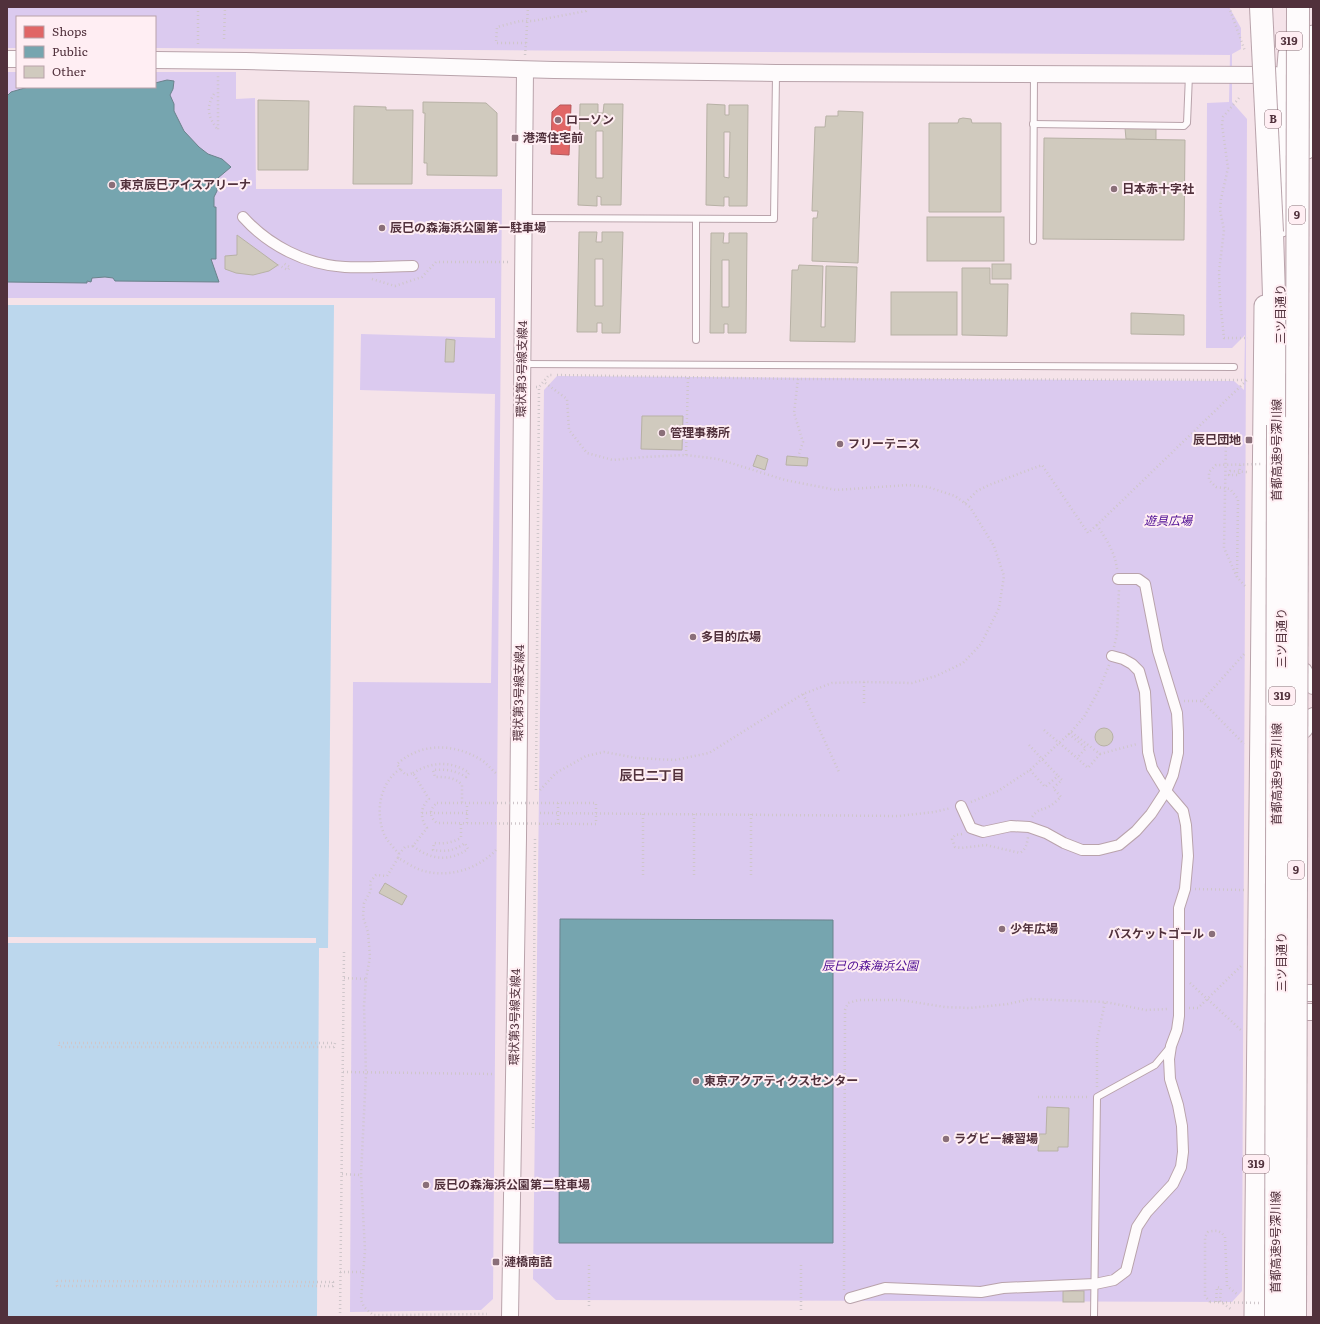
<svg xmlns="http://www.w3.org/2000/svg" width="1320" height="1324" viewBox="0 0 1320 1324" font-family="Literata,'Noto Sans JP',serif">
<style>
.green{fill:#dbcaef}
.water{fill:#bcd7ed}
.pier{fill:#f5e3e9}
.shops{fill:#e06666;stroke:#b55659}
.public{fill:#76a5af;stroke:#6b828c}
.building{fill:#d0cabe;stroke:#b7b1a5;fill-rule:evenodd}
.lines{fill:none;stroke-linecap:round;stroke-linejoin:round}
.service-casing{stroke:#b9a3ab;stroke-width:8}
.pedestrian-casing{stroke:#b9a3ab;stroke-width:12}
.tertiary-casing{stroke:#b9a3ab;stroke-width:18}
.primary-casing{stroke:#b9a3ab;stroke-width:23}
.motorway-casing{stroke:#b9a3ab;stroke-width:24}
.path{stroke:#cfc6ca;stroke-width:2.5;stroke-dasharray:1 3;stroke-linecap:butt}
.service{stroke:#fefbfc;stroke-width:6}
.pedestrian{stroke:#fefbfc;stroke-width:10}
.tertiary{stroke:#fefbfc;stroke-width:16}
.primary{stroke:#fefbfc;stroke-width:21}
.motorway{stroke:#fefbfc;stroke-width:22}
.motorway-bridge-casing{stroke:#b9a3ab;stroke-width:24;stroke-linecap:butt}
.path-bridge{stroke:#cfc6ca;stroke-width:2.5;stroke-dasharray:1 3;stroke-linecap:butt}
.motorway-bridge{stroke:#fefbfc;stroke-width:22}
.poi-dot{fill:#8a6f79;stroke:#ffeef3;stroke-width:1.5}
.labels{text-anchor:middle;stroke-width:4;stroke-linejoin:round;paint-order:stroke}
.shield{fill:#ffeef3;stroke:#856a73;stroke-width:1}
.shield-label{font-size:11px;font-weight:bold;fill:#51313c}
.poi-label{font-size:12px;font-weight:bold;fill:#51313c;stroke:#ffeef3;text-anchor:start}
.street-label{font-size:12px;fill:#51313c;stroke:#ffeef3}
.park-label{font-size:12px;font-style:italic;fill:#4c0a92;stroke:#ffeef3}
.neighbourhood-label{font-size:13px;font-weight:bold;fill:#51313c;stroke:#ffeef3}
</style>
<rect width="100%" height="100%" fill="#f5e3e9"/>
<g class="green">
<polygon points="7,7 1229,7 1241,28 1241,49 1232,54 1232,102 1247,119 1242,1291 1232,1302 556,1300 533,1279 544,390 557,376 1234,381 1244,390 1245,335 1232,348 1206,348 1207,103 1229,102 1230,55 155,48 155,17 17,17 17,48 7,48"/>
<polygon points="7,72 17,72 17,87 155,87 155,72 236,72 236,99 255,98 256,189 502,189 493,1299 481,1310 350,1312 353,682 491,683 495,394 360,390 361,334 495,338 495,298 7,298"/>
</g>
<polygon class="water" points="7,305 334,305 328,948 319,948 317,1317 7,1317"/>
<polygon class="pier" points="7,937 316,938 316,943 7,943"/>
<polygon class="shops" points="560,105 571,105 569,155 551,154 552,112"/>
<g class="public">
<polygon points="167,80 174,81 173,89 170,95 174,104 174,111 184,131 199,147 208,154 222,159 231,167 218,178 217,191 214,197 214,207 216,207 216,259 211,259 219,282 115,281 113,278 105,277 92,278 91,282 87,281 87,283 7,282 7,96 11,92 28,87 155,87 155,83"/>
<polygon points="560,919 833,920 833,1243 559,1243"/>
</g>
<g class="building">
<polygon points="258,100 309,101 308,170 258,170"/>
<polygon points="423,102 486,103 497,113 497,176 427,175 427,163 424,163 425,113 423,113"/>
<path d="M580,104H598V113H603L604,104H623L621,205H601V197L597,196V206L578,205ZM596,131H603V178H596Z"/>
<path d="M707,104L725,105V115H729V105H748L747,206H729V197H724V206L706,205ZM724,132H730L729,178L724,177Z"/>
<polygon points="354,106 386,107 386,110 413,110 412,184 353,184"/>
<polygon points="838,111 863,112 858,263 812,261 813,218 817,218 818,211 812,211 815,127 825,127 826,116 838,116"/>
<polygon points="963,118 971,119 972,123 1001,123 1001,212 929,212 929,123 958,123 959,119"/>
<polygon points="1125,128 1156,129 1156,140 1126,139"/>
<polygon points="1044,138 1185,140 1184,240 1043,239"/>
<rect x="927" y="217" width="77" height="44"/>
<path d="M579,232H597L596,242H602V232H623L620,333H602V323H597V332H577ZM595,259H603V306H595Z"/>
<path d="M711,233H724L723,243H729V233H747L746,333H728V324H724V333H710ZM722,260H729V307H722Z"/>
<polygon points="237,235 278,265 269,271 253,275 236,273 225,269 225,256 237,255"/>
<rect x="992" y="264" width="19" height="15"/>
<polygon points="799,265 823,266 821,327 825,327 826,266 857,267 855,342 790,341 792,270 798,270"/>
<polygon points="962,268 990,268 990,284 1008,284 1007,336 962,335"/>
<rect x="891" y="292" width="66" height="43"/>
<polygon points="1131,313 1184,315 1184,335 1131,334"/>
<polygon points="446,339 455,340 454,362 445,362"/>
<polygon points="642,416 683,416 682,450 641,449"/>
<polygon points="757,455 768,459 765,470 753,466"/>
<polygon points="787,456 808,458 807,466 786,465"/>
<circle cx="1104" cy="737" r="9"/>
<polygon points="385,883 407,896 402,905 379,893"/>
<polygon points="1047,1107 1069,1108 1068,1147 1058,1147 1058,1151 1038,1151 1039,1134 1046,1134"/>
<rect x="1063" y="1291" width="21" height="11"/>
</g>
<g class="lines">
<g class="service-casing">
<g id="service">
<polyline points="1033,124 1184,126 1187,123 1189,75"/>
<polyline points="524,218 774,219 776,75"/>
<polyline points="1033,241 1034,74"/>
<polyline points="696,340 696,219"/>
<polyline points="522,364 1234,367"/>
<polyline points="1094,1317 1097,1097 1155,1065 1170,1047"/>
</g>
</g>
<g class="pedestrian-casing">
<g id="pedestrian">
<path d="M243,217C268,245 306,265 345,267C368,268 391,266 413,266"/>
<polyline points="961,806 971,828 983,832 1011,826 1029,827 1046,833 1064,843 1082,850 1099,850 1119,845 1136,831 1151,814 1166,791 1173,775 1178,753 1178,732 1177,713 1158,651 1145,584 1138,579 1118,579"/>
<polyline points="850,1298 885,1288 981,1292 1003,1288 1095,1284 1114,1280 1126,1271 1137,1227 1147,1212 1173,1184 1181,1167 1183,1152 1182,1126 1178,1105 1170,1079 1169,1059 1171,1046 1177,1030 1179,1016 1179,908 1185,889 1188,856 1186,825 1183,811 1166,791 1152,768 1148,752 1145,692 1139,671 1132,664 1123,659 1112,656"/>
</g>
</g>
<g class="tertiary-casing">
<g id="tertiary">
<polyline points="7,59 17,59"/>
<polyline points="155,60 245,61 554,70 776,73 1275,75"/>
<polyline points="1304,671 1308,681 1313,686"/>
<polyline points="1304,730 1313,716"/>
<polyline points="1286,993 1313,993"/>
<polyline points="1285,1012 1313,1012"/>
<polyline points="510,1317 518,838 525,70"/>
</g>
</g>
<g class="primary-casing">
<g id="primary">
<polyline points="1307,148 1313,36"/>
<polyline points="1281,226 1281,153 1289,54"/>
<polyline points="1255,1317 1265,306"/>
</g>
</g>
<g class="motorway-casing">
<polyline id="motorway" points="1272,232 1278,425"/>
</g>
<g class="path">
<polyline points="198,7 198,46 199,46"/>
<polyline points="1229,7 1245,51"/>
<polyline points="224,39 225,7"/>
<polyline points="526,43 528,7"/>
<polyline points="525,55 526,43 496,43 497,27 520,21 533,21 586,11 586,7"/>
<path d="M214,94C205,109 209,118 218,130V75"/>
<polyline points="1239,98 1223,117 1222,125 1228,168 1221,199 1220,210 1224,230 1219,272 1220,300 1224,338 1248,338"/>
<polyline points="278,265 288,270 290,267 283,263"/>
<polyline points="372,279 395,286 422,277 436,262 509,262"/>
<polyline points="557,375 798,379 1247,380"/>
<polyline points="798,379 794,413 803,442 798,457"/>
<polyline points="536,387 539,387 549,375 552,375"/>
<polyline points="686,455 688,377"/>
<polyline points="1240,465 1239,475 1229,475 1230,471 1247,472"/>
<polyline points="965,503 977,491 989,485 1042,465 1088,533 1097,525"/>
<path d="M1117,569C1115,552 1106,539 1097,525L1247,380"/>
<polyline points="1245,586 1237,577 1224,548 1226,439 1247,439"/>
<polyline points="1114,647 1117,634 1119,590"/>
<polyline points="864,682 864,703"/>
<polyline points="803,694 839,772"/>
<polyline points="1184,701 1202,701 1245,653"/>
<polyline points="1202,701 1244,744"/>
<polyline points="1044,730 1077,758"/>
<polyline points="1029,745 1058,776"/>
<polyline points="1100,754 1088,768 1077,758 1086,748 1069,734 1071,732 1100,754 1137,744"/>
<path d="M1030,770L1045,787L1058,776L1062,780L1053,788L1061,797C1057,800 1053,805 1048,807C1040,811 1039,808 1032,817"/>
<path d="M413,773C431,762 451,760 469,773L466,777C455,770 445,769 433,770L435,777C445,777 455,777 462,785V803"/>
<polyline points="536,790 539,387"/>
<polyline points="540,790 556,773 586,756 604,752 637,758 675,760 709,753 803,694 832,683 864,682 912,683 936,676 963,663 981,644 999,608 1004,576 994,546 970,507 955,496 928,487 908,485 836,490 785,480 718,459 686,455 645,457 613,460 587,453 569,430 567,399 544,382"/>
<polyline points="971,802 998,791 1030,770 1071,732 1084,717 1099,690 1109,665"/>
<polyline points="422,813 467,813"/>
<polyline points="540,813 899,816 934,812 951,808"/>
<polyline points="467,823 467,803"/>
<path d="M962,834L955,835L952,839L955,847L961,848L986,845L1020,853C1026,849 1027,844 1028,837"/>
<path d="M413,846C431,860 449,862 468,849L465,843C454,851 445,852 433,850L434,843C444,844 451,843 461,838V823"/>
<path d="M496,850C478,869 449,878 424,871C415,869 406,862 398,858L399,854C394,848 387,841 384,834C375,811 380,783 400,769L397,764C401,761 405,757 410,755C433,742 462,747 483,761C488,765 492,770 497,774"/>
<path d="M399,854L405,847L413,846L427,828C420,819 420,807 429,799L413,773L406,775L400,769"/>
<polyline points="398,858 387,876 376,875 370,882 371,890 364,903 363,917 368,932 370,957 366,979 364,1006 366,1073 361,1175 365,1250 361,1300 364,1307 373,1315 487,1314"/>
<polyline points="643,875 643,814"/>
<polyline points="694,875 694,814"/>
<polyline points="751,875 751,814"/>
<polyline points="1195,889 1244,890"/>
<polyline points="344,978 366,979"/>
<polyline points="1190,983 1242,1031"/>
<polyline points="1189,1008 1198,1008 1242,965"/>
<polygon points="59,1043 335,1043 334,1047 59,1047"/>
<polyline points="343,1072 494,1074"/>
<polyline points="1097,1087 1097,1040 1105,1002"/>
<polyline points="1038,1097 1089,1097"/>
<polyline points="533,1128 535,838"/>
<polyline points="342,1174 361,1175"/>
<polyline points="589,1265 589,1307"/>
<polyline points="340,1272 363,1272"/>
<polygon points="57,1281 333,1282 333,1286 57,1286"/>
<polyline points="844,1290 845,1010 848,1003 859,1000 901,1000 945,1007 970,1008 1008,1004 1030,999 1105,1002 1146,1010 1168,1009"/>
<path d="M1210,1302L1205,1296V1237L1208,1232C1216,1230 1220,1230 1225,1237L1227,1286L1238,1295"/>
<polyline points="1216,1302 1217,1287 1221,1288 1220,1301 1232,1310"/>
<polyline points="801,1310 801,1265"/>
<polyline points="340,1317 344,951"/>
</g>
<use href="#service" class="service"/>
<use href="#pedestrian" class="pedestrian"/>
<use href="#tertiary" class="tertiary"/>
<use href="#primary" class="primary"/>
<use href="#motorway" class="motorway"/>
<g class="motorway-bridge-casing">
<g id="motorway-bridge">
<polyline points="1261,7 1272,232"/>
<polyline points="1276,1317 1278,425"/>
<polyline points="1295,1317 1298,7"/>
</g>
</g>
<g class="path-bridge">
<polyline points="1237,577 1238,499 1230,489 1216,487 1209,480 1209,472 1216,465 1262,464"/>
<path d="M437,803H596V824L437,823C429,817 429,809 437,803Z"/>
<polyline points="558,824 558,803"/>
<polyline points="1210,1302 1260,1303"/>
</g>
<use href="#motorway-bridge" class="motorway-bridge"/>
</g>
<g class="poi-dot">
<circle cx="558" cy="120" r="4"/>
<rect x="511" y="134" width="8" height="8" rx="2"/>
<circle cx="112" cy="185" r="4"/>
<circle cx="1114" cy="189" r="4"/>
<circle cx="382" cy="228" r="4"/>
<circle cx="662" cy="433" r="4"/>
<rect x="1245" y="436" width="8" height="8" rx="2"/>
<circle cx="840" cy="444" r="4"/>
<circle cx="693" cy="637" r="4"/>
<circle cx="1002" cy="929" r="4"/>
<circle cx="1212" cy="934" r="4"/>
<circle cx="696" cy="1081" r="4"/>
<circle cx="946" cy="1139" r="4"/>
<circle cx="426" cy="1185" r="4"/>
<rect x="492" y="1258" width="8" height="8" rx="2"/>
</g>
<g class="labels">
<g class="shield">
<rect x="1276" y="32" width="26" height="18" rx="3"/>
<rect x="1265" y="110" width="16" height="18" rx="3"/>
<rect x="1289" y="206" width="16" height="18" rx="3"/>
<rect x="1269" y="687" width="26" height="18" rx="3"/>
<rect x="1288" y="861" width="16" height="18" rx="3"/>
<rect x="1243" y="1155" width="26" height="18" rx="3"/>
</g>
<g class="shield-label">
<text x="1289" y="45">319</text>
<text x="1273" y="123">B</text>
<text x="1297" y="219">9</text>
<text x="1282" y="700">319</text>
<text x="1296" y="874">9</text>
<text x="1256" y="1168">319</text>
</g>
<g class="poi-label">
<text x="566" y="124">ローソン</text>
<text x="523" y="142">港湾住宅前</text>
<text x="120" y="189">東京辰巳アイスアリーナ</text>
<text x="1122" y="193">日本赤十字社</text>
<text x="390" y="232">辰巳の森海浜公園第一駐車場</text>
<text x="670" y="437">管理事務所</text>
<text x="1241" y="444" text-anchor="end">辰巳団地</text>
<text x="848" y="448">フリーテニス</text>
<text x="701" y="641">多目的広場</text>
<text x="1010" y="933">少年広場</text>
<text x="1204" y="938" text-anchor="end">バスケットゴール</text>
<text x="704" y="1085">東京アクアティクスセンター</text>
<text x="954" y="1143">ラグビー練習場</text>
<text x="434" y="1189">辰巳の森海浜公園第二駐車場</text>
<text x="504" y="1266">漣橋南詰</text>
</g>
<g class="street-label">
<text transform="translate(1281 314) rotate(-90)" y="4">三ツ目通り</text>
<text transform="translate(522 369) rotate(-89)" y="4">環状第3号線支線4</text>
<text transform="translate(1277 450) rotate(-90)" y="4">首都高速9号深川線</text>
<text transform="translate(1282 638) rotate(-90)" y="4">三ツ目通り</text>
<text transform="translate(519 693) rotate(-89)" y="4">環状第3号線支線4</text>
<text transform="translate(1277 774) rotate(-90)" y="4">首都高速9号深川線</text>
<text transform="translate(1282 962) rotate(-90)" y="4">三ツ目通り</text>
<text transform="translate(515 1017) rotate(-89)" y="4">環状第3号線支線4</text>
<text transform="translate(1276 1242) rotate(-90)" y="4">首都高速9号深川線</text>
</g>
<g class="park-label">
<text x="1168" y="525">遊具広場</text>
<text x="870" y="970">辰巳の森海浜公園</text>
</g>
<g class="neighbourhood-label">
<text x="652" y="780">辰巳二丁目</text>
</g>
</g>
<rect width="1320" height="1324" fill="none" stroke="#51313c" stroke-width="16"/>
<rect x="16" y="16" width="140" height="72" fill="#ffeef3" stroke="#b9a2aa"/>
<rect x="24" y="26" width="20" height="12" fill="#e06666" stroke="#b9a2aa"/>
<text x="52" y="36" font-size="12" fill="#51313c">Shops</text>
<rect x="24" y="46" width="20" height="12" fill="#76a5af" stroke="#b9a2aa"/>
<text x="52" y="56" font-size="12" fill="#51313c">Public</text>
<rect x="24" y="66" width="20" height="12" fill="#d0cabe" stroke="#b9a2aa"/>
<text x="52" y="76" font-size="12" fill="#51313c">Other</text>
</svg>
